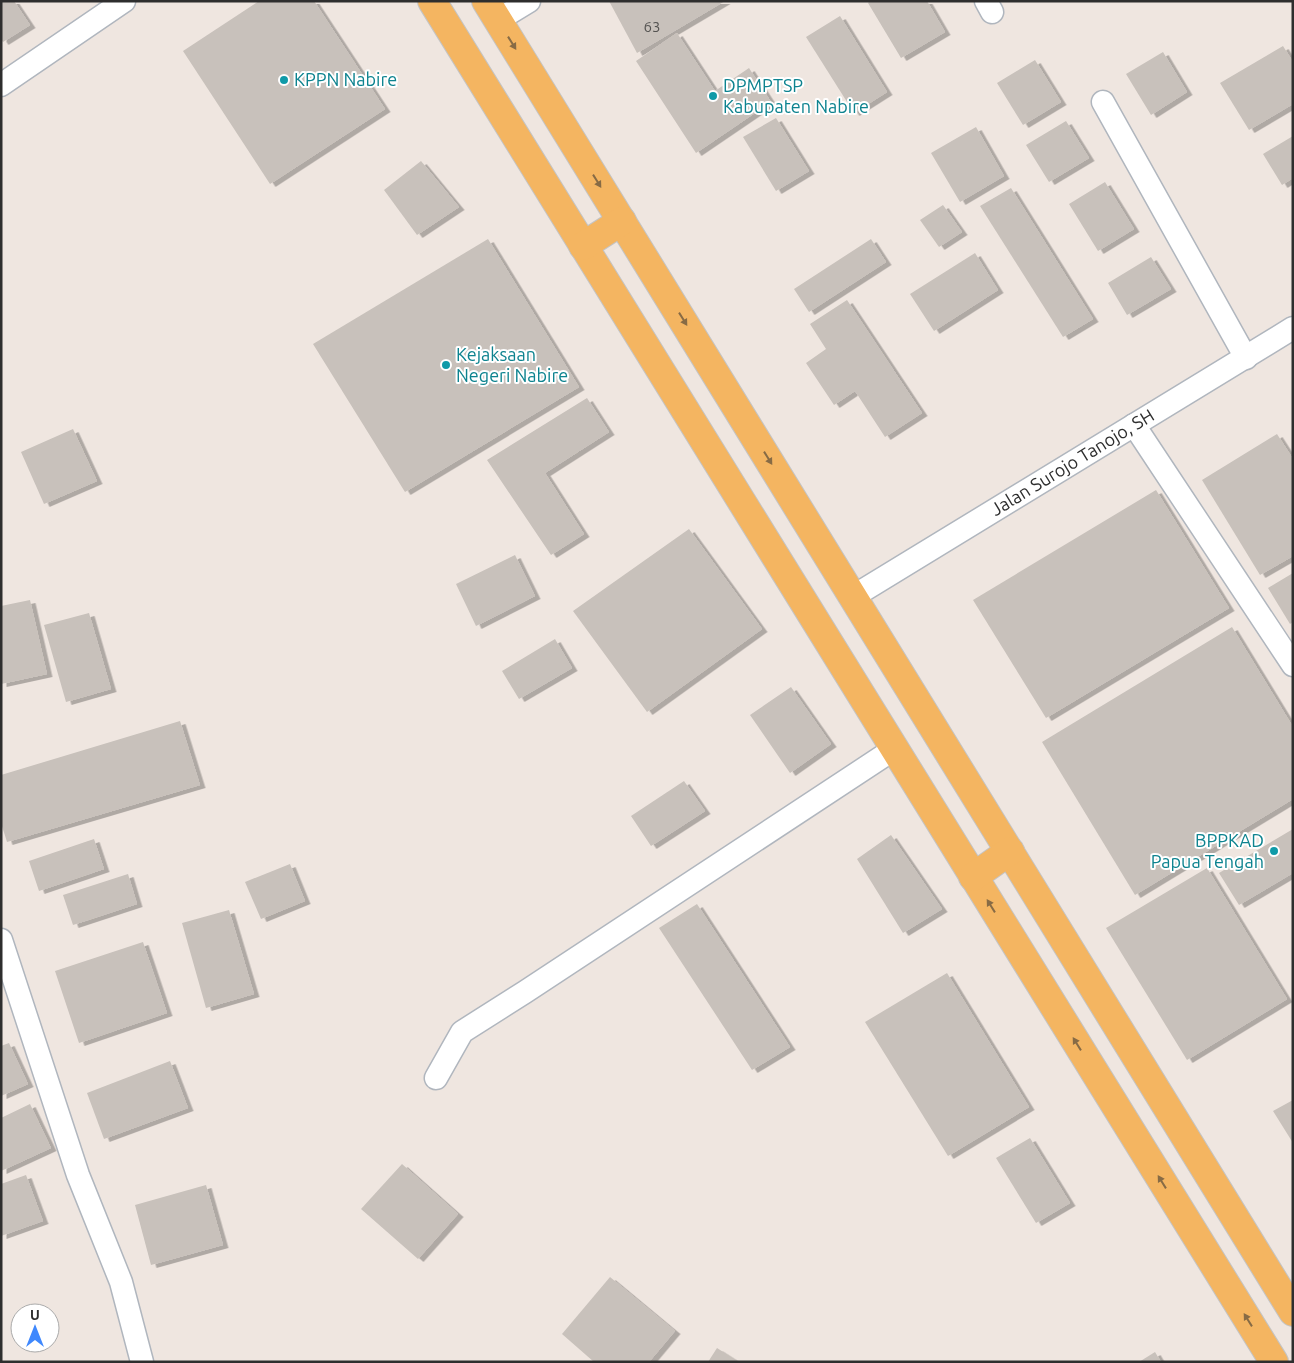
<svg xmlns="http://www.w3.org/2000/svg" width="1294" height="1363" viewBox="0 0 1294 1363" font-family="Ubuntu,sans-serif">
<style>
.building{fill:#c8c1bb;filter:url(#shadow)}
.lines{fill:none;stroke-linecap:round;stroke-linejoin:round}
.minor-casing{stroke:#b0b6be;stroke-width:25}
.primary-casing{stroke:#c4c4c4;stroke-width:30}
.minor{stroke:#fff;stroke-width:22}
.primary{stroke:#f4b561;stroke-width:28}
.oneway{fill:#876b45}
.culture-dot{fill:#0f9aa8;stroke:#fff;stroke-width:2}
.labels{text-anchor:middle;stroke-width:4;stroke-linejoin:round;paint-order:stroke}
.number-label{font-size:15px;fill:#545351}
.culture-label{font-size:18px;fill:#0d838f;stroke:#fff;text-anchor:start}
.street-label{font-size:18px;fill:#2e2e2e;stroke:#fff}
</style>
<defs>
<filter id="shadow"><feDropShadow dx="5.5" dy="3" stdDeviation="0" flood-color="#0004"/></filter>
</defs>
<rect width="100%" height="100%" fill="#efe6e0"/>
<g class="building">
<polygon points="1,1 14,1 30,25 3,42 1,39"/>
<polygon points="259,1 314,1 385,109 270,184 183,51"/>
<polygon points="609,1 725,1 637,53"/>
<polygon points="870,1 927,1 945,32 901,58 868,3"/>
<polygon points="840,16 887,92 854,113 806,37"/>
<polygon points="677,33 715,91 749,68 771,102 696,153 636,61"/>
<polygon points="1283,46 1293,62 1293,104 1249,130 1220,83"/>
<polygon points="1163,52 1187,92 1151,115 1126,74"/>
<polygon points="1035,60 1061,102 1023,125 997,83"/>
<polygon points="776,118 809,171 776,191 743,137"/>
<polygon points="1066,121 1089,158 1049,182 1026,145"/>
<polygon points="976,127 1004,176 960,202 931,153"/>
<polygon points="1293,136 1293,178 1282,185 1263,154"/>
<polygon points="421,161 459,207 417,235 384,190"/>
<polygon points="1105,182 1134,229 1098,251 1069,204"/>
<polygon points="1011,188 1093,319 1063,337 980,206"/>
<polygon points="943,205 962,232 939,247 920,220"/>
<polygon points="488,239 579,387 405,492 313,344"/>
<polygon points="871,239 886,262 809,312 794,289"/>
<polygon points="975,253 998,290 934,331 910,294"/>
<polygon points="1151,257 1171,289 1127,315 1108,283"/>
<polygon points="847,300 922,413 885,437 855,391 834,405 806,363 826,349 810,324"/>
<polygon points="587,398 609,432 545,473 584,534 551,555 487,460"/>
<polygon points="73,429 97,481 44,504 21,452"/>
<polygon points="1277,434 1293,459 1293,556 1260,575 1202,480"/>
<polygon points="1156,490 1229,608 1046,718 973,600"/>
<polygon points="689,529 762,629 647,712 573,611"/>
<polygon points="515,555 535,596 476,626 456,584"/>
<polygon points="1293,573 1293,622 1290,624 1268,588"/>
<polygon points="30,600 47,674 1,684 1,606"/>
<polygon points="89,613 111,689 66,702 44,625"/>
<polygon points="1232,627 1293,727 1293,799 1135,895 1042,742"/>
<polygon points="555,639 572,668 519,699 502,671"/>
<polygon points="791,687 831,744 790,773 750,715"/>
<polygon points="180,721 200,785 7,842 1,823 1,775"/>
<polygon points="684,781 705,811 651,846 631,816"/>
<polygon points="1293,829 1293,873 1239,905 1219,873"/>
<polygon points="891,835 942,909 903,933 857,859"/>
<polygon points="94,839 104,869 39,891 29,861"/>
<polygon points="290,864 305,901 261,919 245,882"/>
<polygon points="1207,868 1287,999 1187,1060 1106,928"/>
<polygon points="128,874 137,904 73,925 63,895"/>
<polygon points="697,904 790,1047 752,1070 659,928"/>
<polygon points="229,910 254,994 206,1008 182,923"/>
<polygon points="143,942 167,1013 79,1043 55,971"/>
<polygon points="947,973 1029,1107 948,1156 865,1022"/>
<polygon points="9,1043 28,1084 1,1096 1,1046"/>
<polygon points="170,1061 188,1108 104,1139 87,1093"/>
<polygon points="1293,1100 1293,1143 1273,1111"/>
<polygon points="30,1104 51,1148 1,1171 1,1118"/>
<polygon points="1030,1138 1070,1203 1036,1223 996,1158"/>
<polygon points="402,1164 458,1214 418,1259 361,1209"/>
<polygon points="26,1175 43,1221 1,1236 1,1184"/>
<polygon points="206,1185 223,1245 151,1265 135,1205"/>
<polygon points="610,1277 675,1331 649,1362 594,1362 562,1334"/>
<polygon points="717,1348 739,1362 708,1362"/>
<polygon points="1155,1352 1161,1362 1139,1362"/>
</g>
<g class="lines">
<g class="minor-casing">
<g id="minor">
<polyline points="986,1 992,12"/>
<polyline points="498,20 529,1"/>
<polyline points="1,85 124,1"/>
<polyline points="1103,102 1246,358"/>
<polyline points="1134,425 1293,665"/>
<path id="s1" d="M854,596L1293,328"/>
<polyline points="1,940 78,1175 121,1282 142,1362"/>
<polyline points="436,1078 462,1032 525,992 894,749"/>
</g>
</g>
<g class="primary-casing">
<g id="primary">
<polyline points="432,1 1274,1362"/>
<polyline points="486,1 1293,1312"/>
<polyline points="583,246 622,221"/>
<polyline points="973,877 1010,851"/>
</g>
</g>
<use href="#minor" class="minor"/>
<use href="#primary" class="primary"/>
</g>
<defs><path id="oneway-solid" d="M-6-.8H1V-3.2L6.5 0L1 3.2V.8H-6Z" transform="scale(1.25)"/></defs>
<g class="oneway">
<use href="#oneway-solid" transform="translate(512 43) rotate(58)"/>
<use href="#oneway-solid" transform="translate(597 181) rotate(58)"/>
<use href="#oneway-solid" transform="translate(683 319) rotate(58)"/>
<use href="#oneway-solid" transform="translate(768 458) rotate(58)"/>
<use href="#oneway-solid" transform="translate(991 906) rotate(-122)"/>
<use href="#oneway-solid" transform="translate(1077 1044) rotate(-122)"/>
<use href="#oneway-solid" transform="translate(1162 1182) rotate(-122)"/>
<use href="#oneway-solid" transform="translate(1248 1320) rotate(-122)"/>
</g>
<g class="culture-dot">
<circle cx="284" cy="80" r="5"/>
<circle cx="713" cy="96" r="5"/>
<circle cx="446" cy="365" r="5"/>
<circle cx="1274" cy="851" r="5"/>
</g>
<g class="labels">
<g class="number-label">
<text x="652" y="32">63</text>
</g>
<g class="culture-label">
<text x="294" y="86">KPPN Nabire</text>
<text x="723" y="92">DPMPTSP<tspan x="723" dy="21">Kabupaten Nabire</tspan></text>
<text x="456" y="361">Kejaksaan<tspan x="456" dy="21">Negeri Nabire</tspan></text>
<text x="1264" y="847" text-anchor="end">BPPKAD<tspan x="1264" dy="21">Papua Tengah</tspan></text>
</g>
<g class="street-label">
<text dy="6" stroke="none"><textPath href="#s1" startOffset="256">Jalan Surojo Tanojo, SH</textPath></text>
</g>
</g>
<rect width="1294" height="1363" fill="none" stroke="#2e2e2e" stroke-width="5"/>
<g transform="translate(35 1328)"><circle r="24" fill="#ffffff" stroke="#ababab"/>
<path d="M0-4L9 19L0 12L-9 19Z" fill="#3f88fd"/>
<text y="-8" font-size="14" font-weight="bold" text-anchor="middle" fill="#2e2e2e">U</text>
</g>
</svg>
